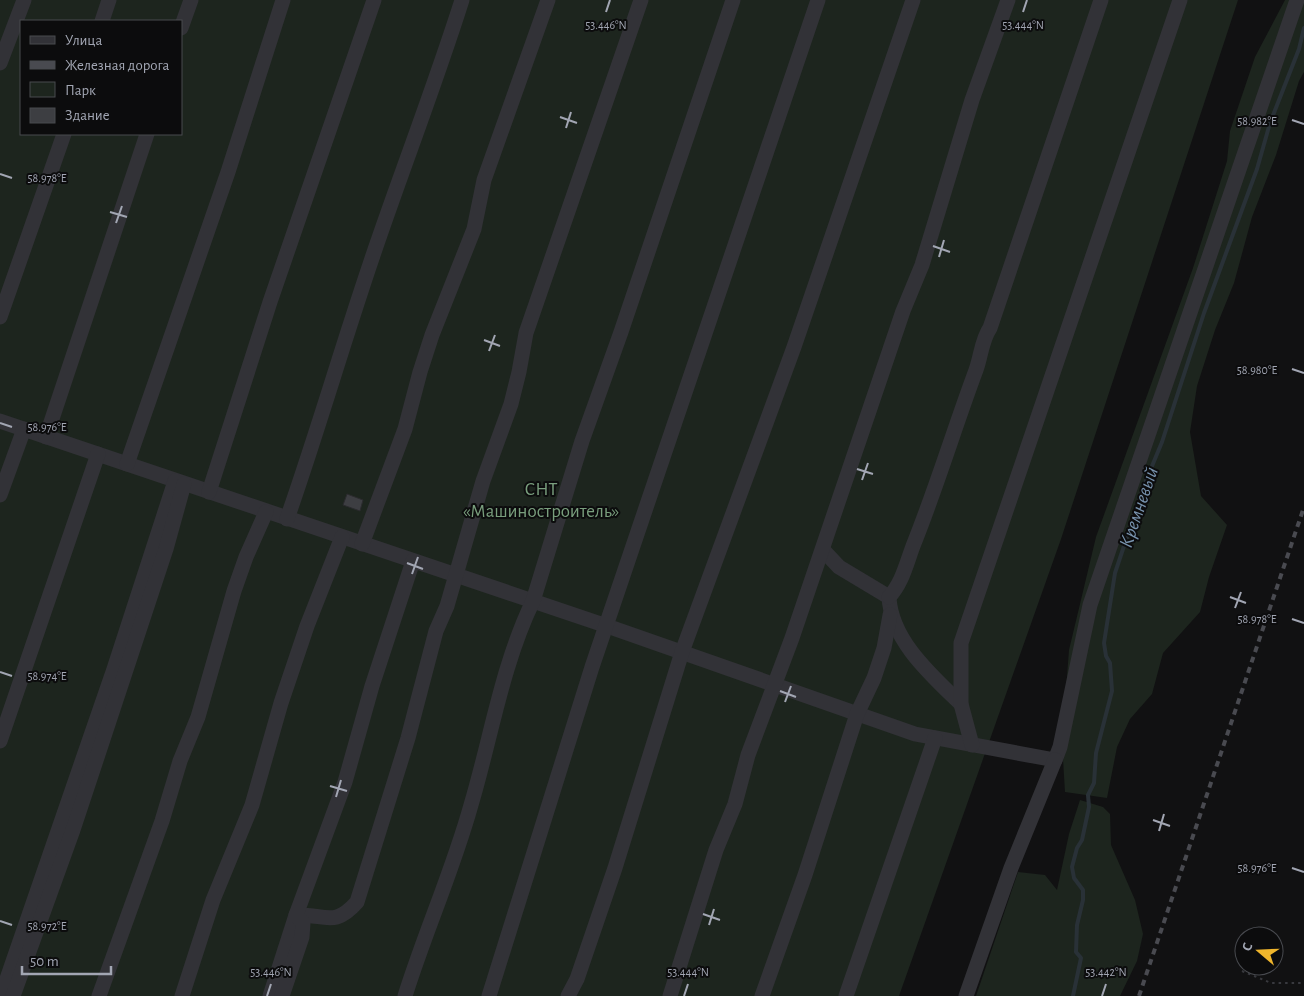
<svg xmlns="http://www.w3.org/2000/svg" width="1304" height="996" viewBox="0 0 1304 996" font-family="'Alegreya Sans',sans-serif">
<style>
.green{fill:#1d251e;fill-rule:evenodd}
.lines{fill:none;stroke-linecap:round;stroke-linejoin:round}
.stream{stroke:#293137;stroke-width:4}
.building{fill:#3d3e42;stroke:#2b2b2e}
.path{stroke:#38393e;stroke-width:2;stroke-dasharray:2.5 4;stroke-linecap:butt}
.minor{stroke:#323237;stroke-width:15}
.rail{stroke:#494a50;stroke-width:4;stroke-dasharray:6 5;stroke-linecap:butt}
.ticks{fill:none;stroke:#a2a6b3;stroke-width:2}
.labels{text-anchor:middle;stroke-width:4;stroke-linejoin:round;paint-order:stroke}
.park-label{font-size:19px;fill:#799e7d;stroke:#0c0c0d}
.water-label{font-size:20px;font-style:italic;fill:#7893ae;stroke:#0c0c0d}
.ticks-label{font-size:12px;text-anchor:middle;fill:#a2a6b3;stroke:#0c0c0d;stroke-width:4;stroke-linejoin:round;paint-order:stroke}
</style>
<rect width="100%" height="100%" fill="#111112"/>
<g class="green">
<path d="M0,0H1238L1061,539L899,996H0ZM21,21H181V134H21Z"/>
<polygon points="1285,0 1304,0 1304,72 1299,81 1276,155 1252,217 1234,283 1215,330 1197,386 1190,432 1201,496 1227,525 1209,577 1200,612 1163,653 1152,694 1130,719 1117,747 1107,798 1065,792 1062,742 1069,650 1096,537 1193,268 1227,161 1230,131 1255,57"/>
<polygon points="1080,800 1103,807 1110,814 1111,845 1135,900 1143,934 1137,961 1120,996 976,996 1018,872 1045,875 1057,890 1069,834"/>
</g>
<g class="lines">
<polyline class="stream" points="1073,996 1081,958 1076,952 1077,925 1083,900 1083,890 1074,878 1072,867 1077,848 1082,840 1089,807 1088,795 1094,783 1096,753 1112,691 1110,663 1106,656 1104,643 1115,573 1145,483 1162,442 1204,313 1257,169 1270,123 1299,49 1304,28"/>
</g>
<polygon class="building" points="347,494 363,500 360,511 343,505"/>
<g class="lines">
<polyline class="path" points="1242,971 1271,983 1304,983"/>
<g class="minor">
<polyline points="102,21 109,0"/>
<polyline points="181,28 191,0"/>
<polyline points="0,63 24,0"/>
<polyline points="0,317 64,134"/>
<polyline points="0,421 607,626 915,734 1055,760 1060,747 1090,605 1297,0"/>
<polyline points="46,437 147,134"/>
<polyline points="127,464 228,172 283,0"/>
<polyline points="209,492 270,302 374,0"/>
<polyline points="0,495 24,429"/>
<path d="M287,519C320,425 347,329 380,235C407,157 437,79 462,0"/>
<polyline points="362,544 405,429 420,372 432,335 474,229 484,180 548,0"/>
<path d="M823,550L839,567L889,597C891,640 931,675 961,704"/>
<path d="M889,597C902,583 906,565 913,546C936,489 954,429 976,370C981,356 982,339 990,328L1101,0"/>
<polyline points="0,741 98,454"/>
<polyline points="972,745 961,704 961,643 1180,0"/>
<polyline points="1,996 114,669 175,481"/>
<polyline points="13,996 73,830 166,549 184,484"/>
<polyline points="99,996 162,821 180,761 198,717 234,591 246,557 266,512"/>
<polyline points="182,996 213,900 252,805 281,703 307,626 342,537"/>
<path d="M270,996L296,915C326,914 334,928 357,902L408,738L436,631L447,606L483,481L511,404L519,372L526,333L641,0"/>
<polyline points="282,996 302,937 303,923 296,915 345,782 372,686 413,561"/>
<path d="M405,996C425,932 453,870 471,805C491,738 502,665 533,601L582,441L621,332L733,0"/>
<polyline points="489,996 592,667 818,0"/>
<polyline points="568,996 577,979 615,868 682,652 794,347 913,0"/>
<polyline points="670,996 716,850 735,804 748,755 792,638 903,311 922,265 972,100 1008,0"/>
<polyline points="762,996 805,875 857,714 874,678 884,648 890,615"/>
<polyline points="846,996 935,738"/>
<polyline points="966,996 1011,868 1055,760"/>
</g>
<polyline class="rail" points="1139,996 1304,507"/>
</g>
<path class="ticks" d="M606,12L610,0M1023,12L1027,0M560,117L577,123M1292,120L1304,124M566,128L571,112M0,174L12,178M110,212L127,217M116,223L122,206M933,246L950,252M939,257L944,240M484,340L500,346M489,351L495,335M1292,369L1304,373M0,423L12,427M857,469L873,474M862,480L868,463M407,563L423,569M412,574L418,557M1230,597L1246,603M1235,608L1241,592M1292,619L1304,623M0,672L12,676M780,691L796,697M785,702L791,686M330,786L347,791M336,797L341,780M1153,820L1170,826M1159,831L1164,814M1292,868L1304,872M703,914L720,920M0,921L12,925M709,925L714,909M267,996L271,984M684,996L688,984M1102,996L1106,984"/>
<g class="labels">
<g class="park-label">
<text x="541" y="495">СНТ<tspan x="541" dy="22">«Машиностроитель»</tspan></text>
</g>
<g class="water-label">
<text transform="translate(1138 507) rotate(-71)" y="7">Кремневый</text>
</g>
</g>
<g class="ticks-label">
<text x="606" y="29">53.446°N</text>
<text x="1023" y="29">53.444°N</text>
<text x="1257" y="125">58.982°E</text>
<text x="47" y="182">58.978°E</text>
<text x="1257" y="374">58.980°E</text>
<text x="47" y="431">58.976°E</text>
<text x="1257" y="623">58.978°E</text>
<text x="47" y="680">58.974°E</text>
<text x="1257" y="872">58.976°E</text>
<text x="47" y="930">58.972°E</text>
<text x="271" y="976">53.446°N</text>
<text x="688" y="976">53.444°N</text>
<text x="1106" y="976">53.442°N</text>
</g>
<rect x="20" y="20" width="162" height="115" fill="#0c0c0d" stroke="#484a4f"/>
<rect x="30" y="36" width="25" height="8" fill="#323237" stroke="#484a4f"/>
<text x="65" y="45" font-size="15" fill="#a2a6b3">Улица</text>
<rect x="30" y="61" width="25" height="8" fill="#494a50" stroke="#484a4f"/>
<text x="65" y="70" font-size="15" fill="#a2a6b3">Железная дорога</text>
<rect x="30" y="82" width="25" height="15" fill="#1d251e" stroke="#484a4f"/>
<text x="65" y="95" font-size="15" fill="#a2a6b3">Парк</text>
<rect x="30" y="108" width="25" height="15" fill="#3d3e42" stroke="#484a4f"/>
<text x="65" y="120" font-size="15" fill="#a2a6b3">Здание</text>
<g transform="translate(1259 951) rotate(289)"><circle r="24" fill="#0c0c0d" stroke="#484a4f"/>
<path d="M0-4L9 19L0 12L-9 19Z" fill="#efb52c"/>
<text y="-8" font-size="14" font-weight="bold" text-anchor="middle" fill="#a2a6b3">С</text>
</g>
<path d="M22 966v8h89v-8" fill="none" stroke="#a2a6b3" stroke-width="2.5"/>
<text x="30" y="966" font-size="15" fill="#a2a6b3" stroke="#0c0c0d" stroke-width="4" paint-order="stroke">50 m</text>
</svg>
